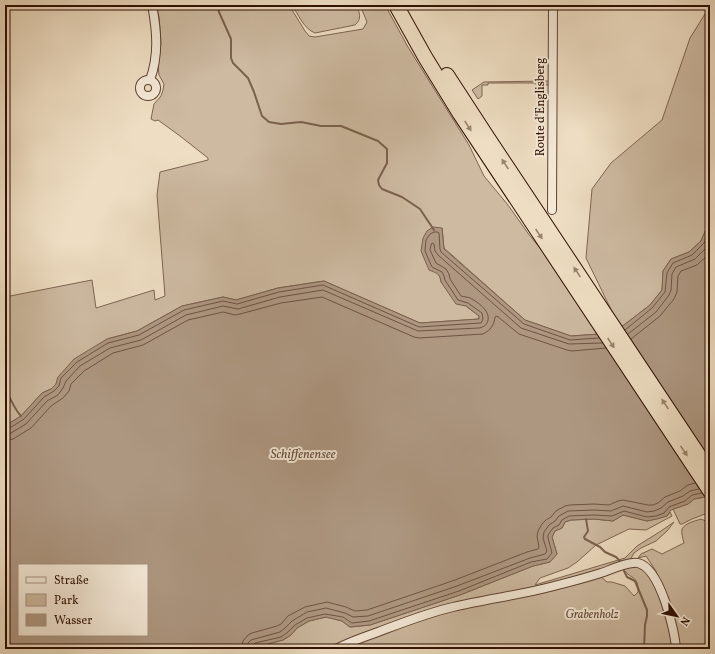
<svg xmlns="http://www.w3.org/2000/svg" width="715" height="654" viewBox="0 0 715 654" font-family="Vollkorn,serif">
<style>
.green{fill:#cdbaa1;stroke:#7e6452}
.water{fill:#ad9781;stroke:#7a614e;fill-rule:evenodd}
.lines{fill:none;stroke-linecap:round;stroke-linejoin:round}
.shore{stroke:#6e5342;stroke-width:1}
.stream{stroke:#7a614e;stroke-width:2}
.minor-casing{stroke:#5e4232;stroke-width:10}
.motorway-casing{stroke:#2e0f02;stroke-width:16}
.minor{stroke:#f4e9d7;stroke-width:8}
.motorway{stroke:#eeddc2;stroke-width:14}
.oneway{fill:#98806c}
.labels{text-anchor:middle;stroke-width:4;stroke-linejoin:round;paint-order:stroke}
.street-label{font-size:12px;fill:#2e0f02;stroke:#f4e9d7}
.park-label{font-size:12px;font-style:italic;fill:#664b3a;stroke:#f4e9d7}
.water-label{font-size:13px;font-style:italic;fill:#674c3b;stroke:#f4e9d7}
</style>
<rect width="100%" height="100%" fill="#eeddc2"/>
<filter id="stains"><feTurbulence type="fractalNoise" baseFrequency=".005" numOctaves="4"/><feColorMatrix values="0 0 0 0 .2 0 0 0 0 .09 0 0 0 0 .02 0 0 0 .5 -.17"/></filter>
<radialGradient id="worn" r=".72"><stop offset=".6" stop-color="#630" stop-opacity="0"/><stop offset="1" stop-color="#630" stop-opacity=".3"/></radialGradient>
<g class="green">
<polygon points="156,5 289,5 305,31 309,36 315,37 363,29 367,22 360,5 385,5 408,47 469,145 484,176 508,205 530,236 551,261 600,334 571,336 525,320 444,248 442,228 438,274 440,277 441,282 466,306 479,316 479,319 420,323 324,281 278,288 236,300 223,297 182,306 137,331 107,339 58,377 56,384 51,389 42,393 21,416 5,426 5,297 92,280 96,308 154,290 155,300 165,296 157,195 160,172 208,160 208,158 180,136 158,120 155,121 151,119 154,104 161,96 163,90 164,84 159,75 158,64 161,43 159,17"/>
<path d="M292,5H356C360,13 362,19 355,25L315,33C304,29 298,14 292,5Z"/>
<polygon points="710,6 710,220 701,241 689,252 671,259 663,271 662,290 650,305 620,328 586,258 592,189 611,163 662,120 690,38"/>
<polygon points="550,81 549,84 547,85 536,85 536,83 488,83 488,85 482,85 482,96 478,99 472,90 484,82"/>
<path d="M710,495V649H678L656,571L646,556L638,558L641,554L652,549L662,554L684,543C683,539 681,533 682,529C685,523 695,521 701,519L708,522L710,521L709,517L705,514L692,519L682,524H680L673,509L688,504L694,499L705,497Z"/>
<polygon points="670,512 672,516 646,530 629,529 596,545 577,562 568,568 540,578 535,585 625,558 637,546 661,531 674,522 667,531 656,541 641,548 634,553 630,560 555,583 464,602 343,642 330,649 249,649 283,640 291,635 297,628 309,621 326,617 342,621 350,627 370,625 460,595 533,566 550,562 557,554 552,537 555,531 562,528 565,522 571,520 594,519 613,521 623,515 647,521 667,516"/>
<path d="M631,566H639L649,574L665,608L674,649H340L424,618L600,576L607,582H612L625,586L634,596L638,592C639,574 629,580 623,568Z"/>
</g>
<path class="water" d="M710,220V495L705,497L694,499L688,504L671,510L667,516L657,519L647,521L623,515L613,521L594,519L571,520L565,522L562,528L555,531L552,537L557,554L550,562L533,566L460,595L370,625L350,627L342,621L326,617L309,621L297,628L291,635L283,640L249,649H5V426L21,416L42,393L51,389L56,384L58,377L74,359L107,339L137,331L182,306L223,297L236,300L278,288L324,281L420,323L479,319V316L466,306L456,304L441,282C440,273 436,273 429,270L421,251L423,238L427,231L433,227L442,228L444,249L525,320L571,336L600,334L620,328L650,305L662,290L663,271L671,259L689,252L701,241ZM19,565H147V635H19Z"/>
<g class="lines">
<g class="shore">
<polyline points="625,330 652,308 665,292 667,273 673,263 692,255 704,243 710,230"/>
<polyline points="628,334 656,312 669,295 671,290 672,274 676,267 695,259 707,247 710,243"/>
<polyline points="631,339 660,316 674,299 677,292 678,276 681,271 697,265 710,253"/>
<polyline points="5,429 8,429 24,419 44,397 54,391 59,386 61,378 77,362 108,343 139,335 184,310 223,301 237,304 279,292 323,285 419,327 481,323 483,319 482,313 468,303 458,300 445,280 444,276 442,272 432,267 425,251 426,240 430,234 434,232 438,232 439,233 440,249 441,252 524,324 570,340 599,338"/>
<path d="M5,435L11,433L26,424L47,401L58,395L63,388L66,381L80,366L110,348L141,340L186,315L223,306L238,309L280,297L323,290L418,331L479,328C484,327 487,325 488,320C490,311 478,302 470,298C468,297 464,297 461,296L450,279L449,274L446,269L436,263L430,250L431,245L432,243L434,244L435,251L438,255L521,328L569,344L602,343"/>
<path d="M5,441L13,439L31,428L51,406L63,398L69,391L71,384L84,371L113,353L143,345L188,320L223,312L235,315L240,314L281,303L322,297L414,337L419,338L483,334C491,330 494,325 495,317L497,316L519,334L567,350L572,351L606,348"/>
<polyline points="241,649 243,641 248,635 252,633 277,626 281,624 288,616 305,607 327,602 346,607 355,611 367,610 455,580 527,552 538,549 539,547 537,536 538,531 542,524 546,520 551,517 556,511 565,506 570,505 594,504 609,505 618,501 623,500 648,505 653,505 658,503 665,497 680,491 688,485 695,483"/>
<polyline points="247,649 248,643 251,640 280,632 285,628 292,621 307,612 326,608 345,613 353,617 368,616 457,586 530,558 545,554 547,551 543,538 544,532 549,525 555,521 559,516 568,511 594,510 611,511 623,506 647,512 654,511 661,508 668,502 683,496 690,491 699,489"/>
<polyline points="252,649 252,646 255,643 281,637 288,632 295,625 307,618 325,614 343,617 352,623 369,621 459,591 531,562 547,559 552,553 548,538 548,535 553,528 559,525 562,520 569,516 594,515 612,516 624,511 647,517 656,516 664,513 669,507 685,501 692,495 702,493"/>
</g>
<g class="stream">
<polyline points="218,5 219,12 231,39 231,58 233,63 248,78 254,92 262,116 269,122 281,124 301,122 321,126 341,126 378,141 387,149 387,163 378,180 379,185 382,189 402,197 420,209 434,230"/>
<path d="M5,390C11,398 14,409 21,416"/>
<polyline points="586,519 588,531 584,537 585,539 600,547 605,552 616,557 620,561"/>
<polyline points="624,571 627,577 635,581 647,610 647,616 645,625 644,649"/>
</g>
<g class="minor-casing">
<g id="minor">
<circle cx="148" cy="88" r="8"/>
<path d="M150,80C159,55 157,31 152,5"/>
<polyline points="552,210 553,5"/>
<path d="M336,649C349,642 364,637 378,632C402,623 427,613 453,607C486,599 521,595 554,586C570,582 585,578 601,573C610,570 630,561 638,563C660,568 675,630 676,649"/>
</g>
</g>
<g class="motorway-casing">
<g id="motorway">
<polyline points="396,5 425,57 460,114 710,491"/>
<polyline points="447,75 488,138 710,472"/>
</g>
</g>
<use href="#minor" class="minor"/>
<use href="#motorway" class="motorway"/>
</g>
<defs><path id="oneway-solid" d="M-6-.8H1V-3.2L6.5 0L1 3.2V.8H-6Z"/></defs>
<g class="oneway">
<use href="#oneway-solid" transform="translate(468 126) rotate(57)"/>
<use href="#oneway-solid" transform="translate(505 164) rotate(-124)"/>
<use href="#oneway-solid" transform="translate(539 234) rotate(56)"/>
<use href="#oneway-solid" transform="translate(577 272) rotate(-124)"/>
<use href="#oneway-solid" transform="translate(611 343) rotate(56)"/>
<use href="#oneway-solid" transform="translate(665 404) rotate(-124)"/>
<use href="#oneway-solid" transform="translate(684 451) rotate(56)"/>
</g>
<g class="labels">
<g class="street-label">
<text transform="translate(540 107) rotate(-90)" y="4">Route d'Englisberg</text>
</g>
<g class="park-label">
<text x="592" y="618">Grabenholz</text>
</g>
<g class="water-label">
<text x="303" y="458">Schiffenensee</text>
</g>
</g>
<rect width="715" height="654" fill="none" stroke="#eeddc2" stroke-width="20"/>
<rect x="6" y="6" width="703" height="642" fill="none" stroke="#2e0f02" stroke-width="2"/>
<rect x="10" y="10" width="695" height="634" fill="none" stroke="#2e0f02"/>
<rect x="18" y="564" width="130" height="72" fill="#f4e9d7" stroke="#a59282"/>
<rect x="26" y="577" width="20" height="6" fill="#f4e9d7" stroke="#a59282"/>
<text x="54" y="584" font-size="12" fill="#2e0f02">Straße</text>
<rect x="26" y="594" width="20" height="12" fill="#cdbaa1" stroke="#a59282"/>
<text x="54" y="604" font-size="12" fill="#2e0f02">Park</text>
<rect x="26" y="614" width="20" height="12" fill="#ad9781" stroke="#a59282"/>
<text x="54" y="624" font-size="12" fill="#2e0f02">Wasser</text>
<g transform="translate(677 616) rotate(123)" stroke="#f4e9d7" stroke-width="3" paint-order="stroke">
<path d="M0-3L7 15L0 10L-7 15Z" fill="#2e0f02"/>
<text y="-6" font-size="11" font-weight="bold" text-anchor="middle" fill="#2e0f02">N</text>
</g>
<rect width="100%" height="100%" filter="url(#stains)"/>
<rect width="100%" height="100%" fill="url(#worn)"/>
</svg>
